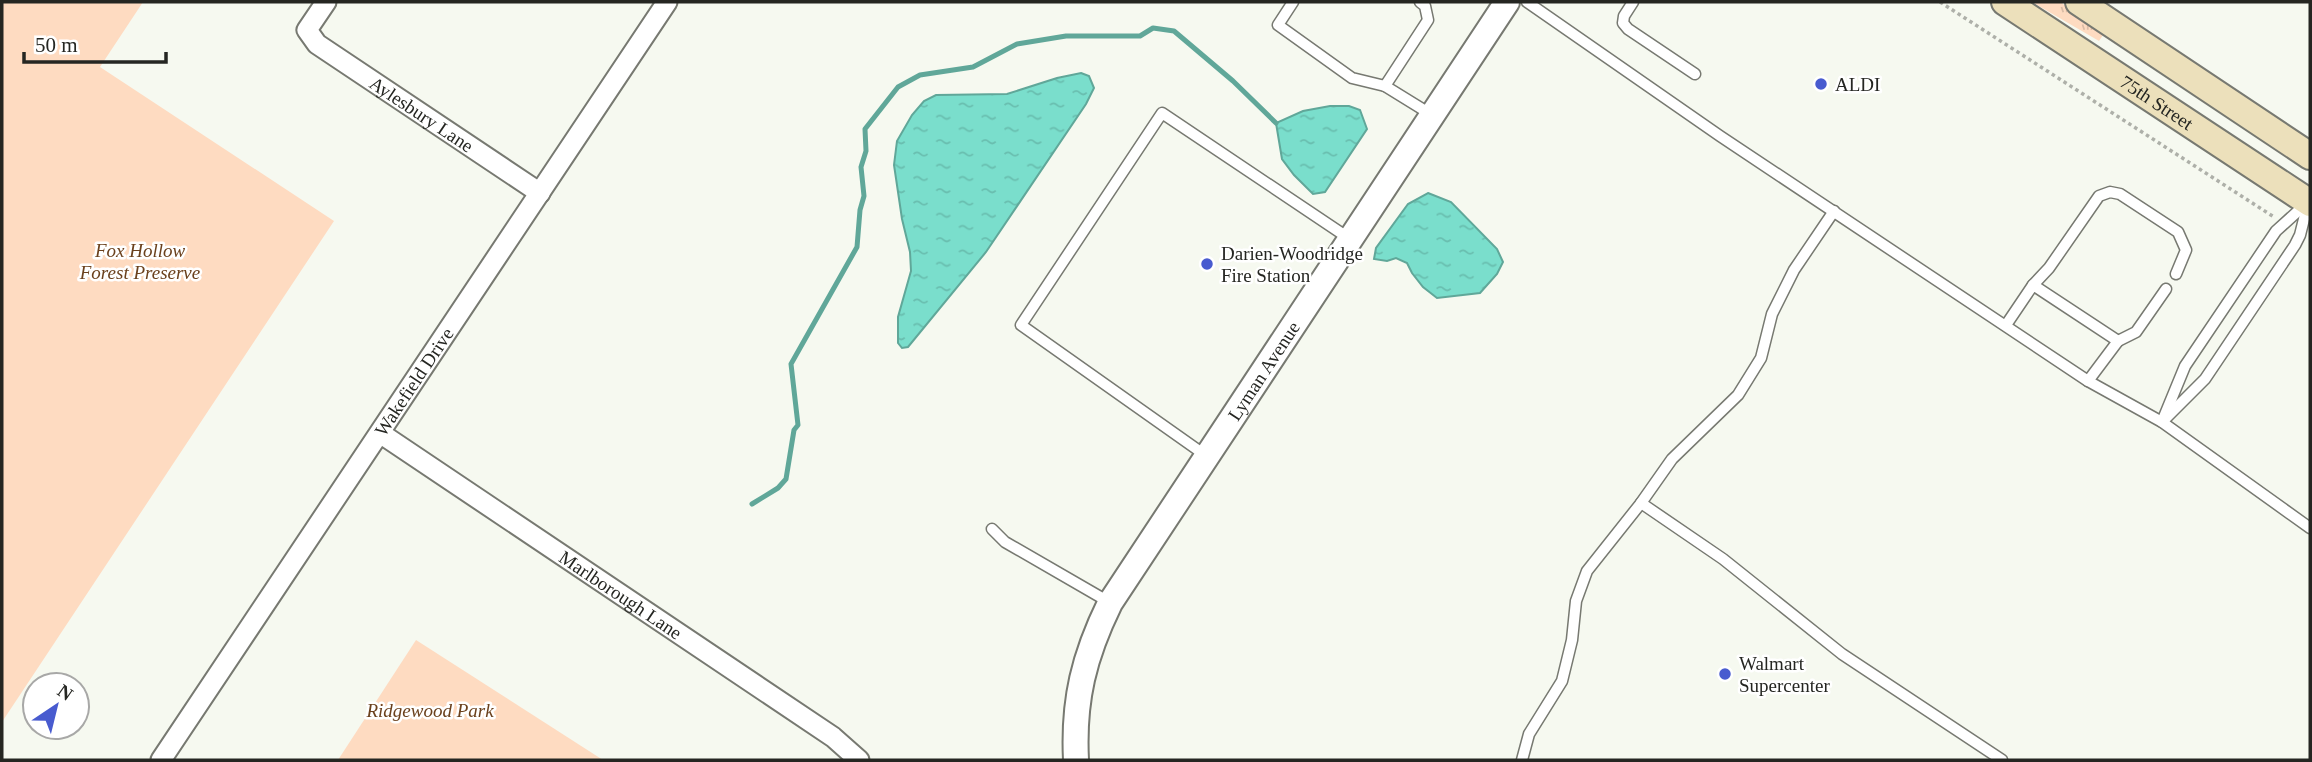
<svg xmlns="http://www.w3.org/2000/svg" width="2312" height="762" viewBox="0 0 2312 762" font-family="Georgia,serif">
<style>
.grass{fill:url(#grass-tufts)}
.park{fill:#fedbc1}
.water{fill:url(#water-ripples);stroke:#60a799;stroke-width:2}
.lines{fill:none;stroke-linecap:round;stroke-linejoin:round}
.stream{stroke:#60a799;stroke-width:5}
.service-casing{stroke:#777971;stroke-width:13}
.minor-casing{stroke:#777971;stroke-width:23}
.tertiary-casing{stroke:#777971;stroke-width:28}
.secondary-casing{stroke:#777971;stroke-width:30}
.path{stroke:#aeb0a9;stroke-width:3.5;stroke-dasharray:3.5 3.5;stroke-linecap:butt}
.service{stroke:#fff;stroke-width:10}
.minor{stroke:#fff;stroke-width:19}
.tertiary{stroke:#fff;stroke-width:24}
.secondary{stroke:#ece0bb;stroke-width:26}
.poi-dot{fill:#485bcf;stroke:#fff;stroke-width:2.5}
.labels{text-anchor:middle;stroke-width:5;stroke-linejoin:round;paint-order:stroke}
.poi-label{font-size:19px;fill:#252622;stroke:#fff;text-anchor:start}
.street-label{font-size:19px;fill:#252622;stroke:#fff}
.park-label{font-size:19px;font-style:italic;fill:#6b411d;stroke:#fff}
</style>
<defs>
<pattern id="grass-tufts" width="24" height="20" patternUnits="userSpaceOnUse" patternTransform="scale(1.75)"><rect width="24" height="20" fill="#fedbc1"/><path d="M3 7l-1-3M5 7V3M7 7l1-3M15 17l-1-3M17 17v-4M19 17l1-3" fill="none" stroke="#dabca6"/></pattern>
<pattern id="water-ripples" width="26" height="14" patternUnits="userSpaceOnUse" patternTransform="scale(1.75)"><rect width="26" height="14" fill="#7adecc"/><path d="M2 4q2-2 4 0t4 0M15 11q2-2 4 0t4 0" fill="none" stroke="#69beaf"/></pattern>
</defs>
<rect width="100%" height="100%" fill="#f6f9f0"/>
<polygon class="grass" points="2032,2 2060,2 2105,32 2099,41"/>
<g class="park">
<polygon points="2,2 143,2 100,67 334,221 2,722"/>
<polygon points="416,640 603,760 338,760"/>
</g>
<g class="water">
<polygon points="1081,73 1089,76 1094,88 1086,104 986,252 908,347 902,348 898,343 898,317 911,271 910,252 902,219 894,165 897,141 912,115 924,101 936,95 1007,94 1057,78"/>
<polygon points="1330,106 1349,106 1360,110 1367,129 1325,192 1313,194 1294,175 1282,159 1276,123 1303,111"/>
<polygon points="1428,193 1451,202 1497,249 1503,262 1497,274 1480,293 1437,298 1423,287 1412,273 1407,263 1396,258 1387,261 1374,259 1376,248 1408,204"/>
</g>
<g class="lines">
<polyline class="stream" points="752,504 778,488 786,479 794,430 798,425 791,364 857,247 860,210 864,196 861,167 866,151 865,129 898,87 920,75 973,67 1017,44 1066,36 1140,36 1153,28 1174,31 1233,81 1276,123"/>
<g class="service-casing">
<g id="service">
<polyline points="1293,2 1278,25 1352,78 1385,86 1432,115"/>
<polyline points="1527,2 1720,136 2088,381 2162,422 2310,528"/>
<polyline points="1633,2 1624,16 1623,23 1628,29 1695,74"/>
<polyline points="1385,86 1428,20 1425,6 1420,2"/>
<polyline points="1834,211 1794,270 1772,314 1761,358 1738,395 1672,459 1641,503 1723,559 1842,654 2002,760"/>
<polyline points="2033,285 2049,268 2099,196 2110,192 2120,194 2178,232 2186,250 2176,274"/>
<polyline points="2006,325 2033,285 2118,341 2088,381"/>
<polyline points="2118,341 2136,332 2166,289"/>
<polyline points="2164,417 2185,366 2276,231 2308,202"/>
<polyline points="2162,422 2205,379 2295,245 2300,235 2308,203"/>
<polyline points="1205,455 1021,325 1162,113 1350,239"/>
<polyline points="992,529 1005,542 1109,602"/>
<polyline points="1522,760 1529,734 1562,681 1572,640 1576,601 1587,571 1641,503"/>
</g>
</g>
<g class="minor-casing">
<g id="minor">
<path id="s1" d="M326,2L307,30L317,44L540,193"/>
<path id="s2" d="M380,433L833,737L859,760"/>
<path id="s3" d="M161,760L667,2"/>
</g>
</g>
<g class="tertiary-casing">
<g id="tertiary">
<path id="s4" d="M1076,760C1073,700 1084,656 1110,603L1507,2"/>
</g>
</g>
<g class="secondary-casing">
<g id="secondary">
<path id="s5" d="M2005,2L2310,203"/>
<polyline points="2079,2 2310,156"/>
</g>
</g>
<polyline class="path" points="1940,2 2274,217"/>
<use href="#service" class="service"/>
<use href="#minor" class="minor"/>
<use href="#tertiary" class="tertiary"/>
<use href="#secondary" class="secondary"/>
</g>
<g class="poi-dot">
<circle cx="1821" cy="84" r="7"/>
<circle cx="1207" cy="264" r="7"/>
<circle cx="1725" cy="674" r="7"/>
</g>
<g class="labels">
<g class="poi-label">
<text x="1835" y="91">ALDI</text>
<text x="1221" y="260">Darien-Woodridge<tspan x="1221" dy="22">Fire Station</tspan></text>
<text x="1739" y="670">Walmart<tspan x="1739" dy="22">Supercenter</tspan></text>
</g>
<g class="street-label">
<text dy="7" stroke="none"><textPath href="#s5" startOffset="182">75th Street</textPath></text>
<text dy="7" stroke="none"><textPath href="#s1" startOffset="177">Aylesbury Lane</textPath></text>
<text dy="7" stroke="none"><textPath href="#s4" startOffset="441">Lyman Avenue</textPath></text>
<text dy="7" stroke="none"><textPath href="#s3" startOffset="455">Wakefield Drive</textPath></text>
<text dy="7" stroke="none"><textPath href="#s2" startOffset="290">Marlborough Lane</textPath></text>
</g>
<g class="park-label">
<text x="140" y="257">Fox Hollow<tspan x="140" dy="22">Forest Preserve</tspan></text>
<text x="430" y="717">Ridgewood Park</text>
</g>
</g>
<rect width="2312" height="762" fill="none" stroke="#252622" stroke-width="7"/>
<g transform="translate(56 706) rotate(35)"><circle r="33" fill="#ffffff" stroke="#a8a8a7" stroke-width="2"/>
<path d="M0-5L12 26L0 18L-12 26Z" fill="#485bcf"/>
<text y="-10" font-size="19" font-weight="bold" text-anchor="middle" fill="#252622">N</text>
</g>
<path d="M24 52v10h142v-10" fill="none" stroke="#252622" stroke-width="3.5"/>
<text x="35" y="52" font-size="21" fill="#252622" stroke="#ffffff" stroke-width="5" paint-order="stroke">50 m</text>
</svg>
